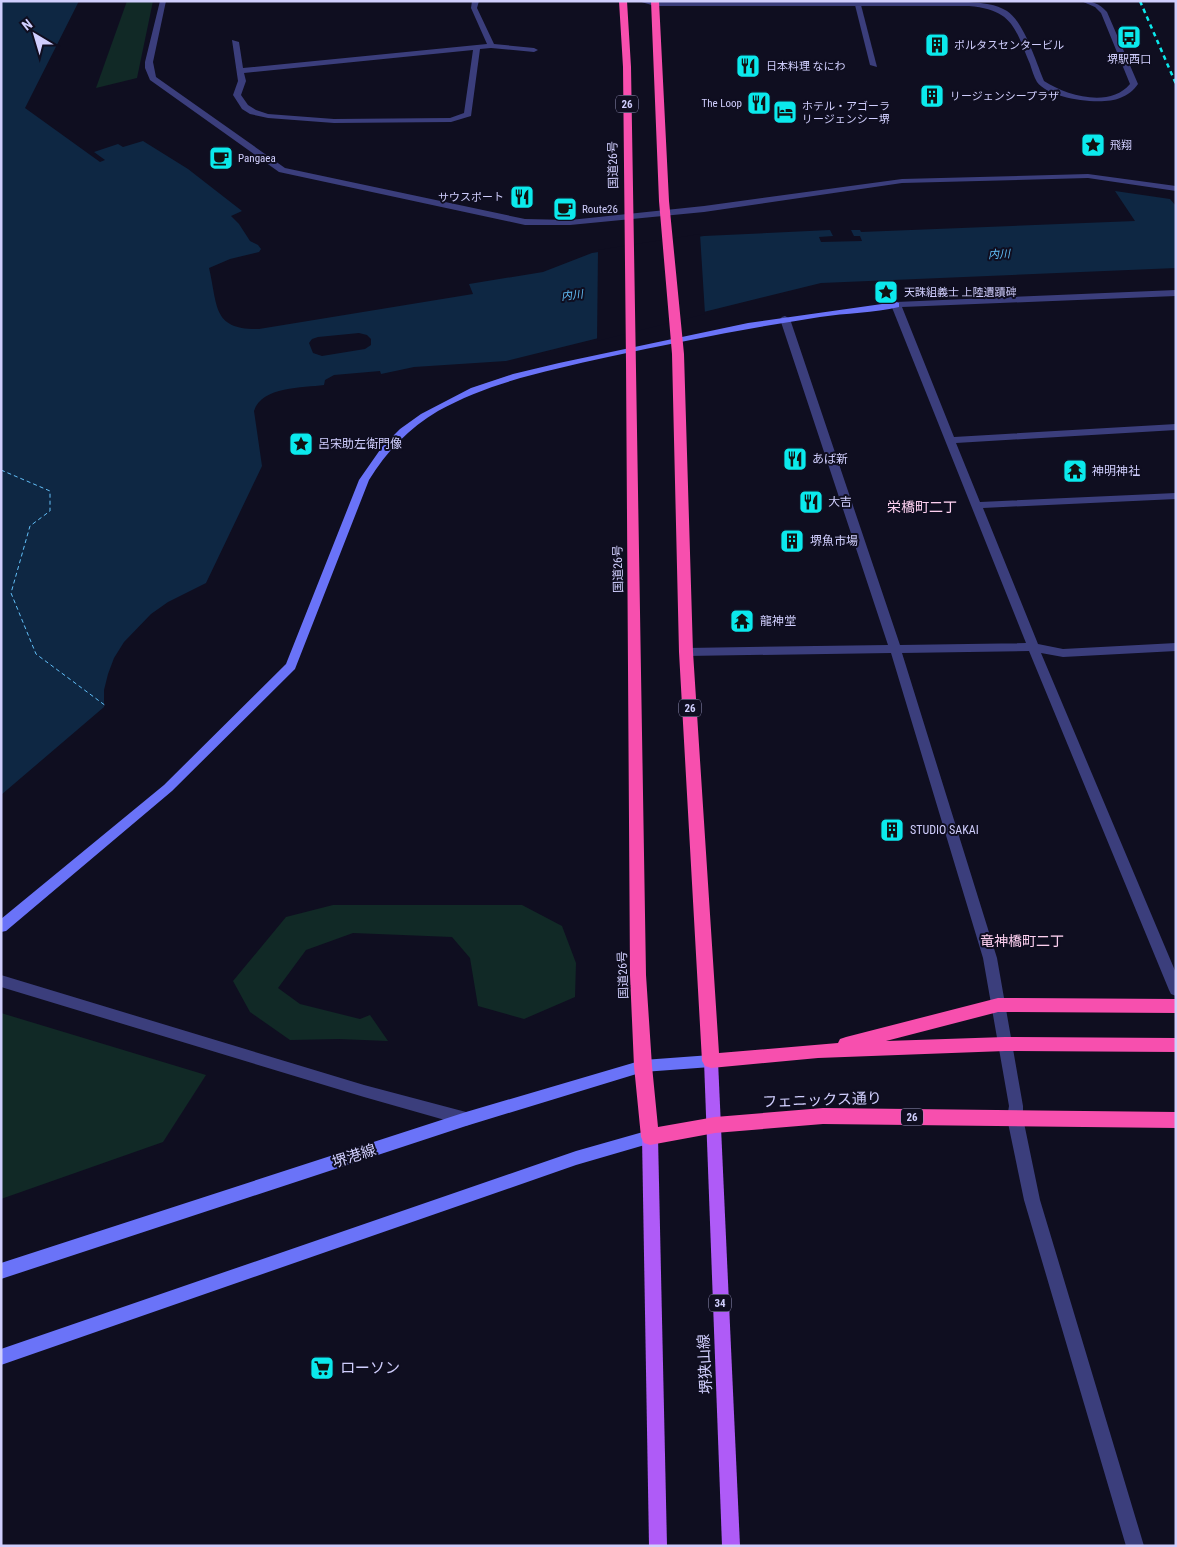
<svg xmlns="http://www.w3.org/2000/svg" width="1177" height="1547" viewBox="0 0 1177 1547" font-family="'Roboto Condensed','Noto Sans JP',sans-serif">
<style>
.green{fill:#112926}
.water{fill:#0e2743;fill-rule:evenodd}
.pier{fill:#0f0e20}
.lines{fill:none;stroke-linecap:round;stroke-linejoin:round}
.ferry{stroke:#62bff8;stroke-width:1;stroke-dasharray:4 3;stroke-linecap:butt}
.lane{fill:#3b3e7c;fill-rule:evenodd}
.street{fill:#3b3e7c;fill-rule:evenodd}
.secondary{fill:#6a73f8;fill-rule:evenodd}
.primary{fill:#af5bf7;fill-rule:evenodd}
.highway{fill:#f74fae;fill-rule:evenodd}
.rail{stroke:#0be9ec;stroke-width:2.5;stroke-dasharray:4.5 4;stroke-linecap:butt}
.labels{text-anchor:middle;stroke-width:4;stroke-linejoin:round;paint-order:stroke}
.far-poi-label{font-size:11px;fill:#d0cefd;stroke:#0f0e20;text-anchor:start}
.shield{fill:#0f0e20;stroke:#9694bb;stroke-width:1}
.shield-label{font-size:11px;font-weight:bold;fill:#d0cefd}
.far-water-label{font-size:11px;font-style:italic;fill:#62bff8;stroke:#0f0e20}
.street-label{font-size:12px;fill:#d0cefd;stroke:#0f0e20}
.poi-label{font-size:12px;fill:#d0cefd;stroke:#0f0e20;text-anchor:start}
.neighbourhood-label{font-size:14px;fill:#fdd0f0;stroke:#0f0e20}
.near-street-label{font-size:15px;fill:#d0cefd;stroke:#0f0e20}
.near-poi-label{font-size:15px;fill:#d0cefd;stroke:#0f0e20;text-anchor:start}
</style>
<rect width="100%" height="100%" fill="#0f0e20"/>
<g class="green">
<polygon points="127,1 153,1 137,78 96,88"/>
<polygon points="333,905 522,905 562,926 576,963 575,997 524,1019 478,1006 470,958 452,937 353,933 306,950 278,988 300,1004 360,1019 370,1015 388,1041 339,1039 290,1040 250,1012 233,981 286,917"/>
<polygon points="1,1013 206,1075 163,1142 1,1199"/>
</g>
<path class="water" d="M1,1H79L25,108L100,162L105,160L94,152L118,144L123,147L143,141L188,169L242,211L231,216L239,224L250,241L258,245L261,249L259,252L230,259L209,268C218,306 212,330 259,329L473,294L469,284L543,272L592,253L704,236L830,230L833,236L819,237L821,242L862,241L860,236H854L851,230H860L861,232L1135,221L1115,191L1170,199L1176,206V268L821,283L506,361L414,367L381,374L380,371L334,375L325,380L324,385C303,388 262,386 254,411L262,466L206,583L168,602L151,614L124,642L114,658L108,674L104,690V707L1,795ZM359,333L367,335L371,339V345L365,349L322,356L313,353L309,343L312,339L318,337Z"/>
<polygon class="pier" points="700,234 705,314 597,341 598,250"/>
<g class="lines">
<polyline class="ferry" points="1,470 50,491 50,511 30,526 11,593 36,654 106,706"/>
<g class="lane">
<path d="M472,1H479L477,8L494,44L534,48L538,50L534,52L491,48L480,49L471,116L451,122L334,123L268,118L250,114L242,109L233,95L238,81L232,40L239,42L243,68L487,44L471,8ZM473,50L464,113L450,118L334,119L268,114L256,110L248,105L241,95L246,81L244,73Z"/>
<polygon points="858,3 861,5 877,67 870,65 855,5"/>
</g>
<g class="street">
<polygon points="160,1 166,1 153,62 156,77 285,168 525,219 570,220 704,206 902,179 1088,174 1176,186 1176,191 1088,178 902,183 704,212 570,225 525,225 279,172 150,80 145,68 145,62"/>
<path d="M638,1L969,2C982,3 996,4 1007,11C1024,22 1036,62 1044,81C1067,96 1110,108 1130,84L1101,13L1095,7L1081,1C1092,1 1099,3 1107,12L1138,84C1133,91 1128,95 1120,98C1102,106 1049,99 1037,82C1034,77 1032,70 1030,64C1015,28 1013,10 969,6H655Z"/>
<polygon points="1176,290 1176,296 902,307 954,437 1176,424 1176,430 956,443 980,502 1176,493 1176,499 983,508 1038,644 1063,649 1176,643 1176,651 1063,657 1041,653 1176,973 1176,996 1171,994 1169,990 1029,651 902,653 997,958 1023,1106 1023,1118 1040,1200 1144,1546 1126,1546 1024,1200 1007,1118 1009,1106 983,958 891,653 686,656 680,652 686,648 888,645 780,319 782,317 785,316 790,319 900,645 1026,643 891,305 896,302"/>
<polygon points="1,975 364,1085 466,1112 471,1114 474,1119 471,1124 466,1126 364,1097 1,987"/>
</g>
<g class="secondary">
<path d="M896,302L899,303V307C874,313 846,313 820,317C749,328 678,342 608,357C550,370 490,382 438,411C409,428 386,452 369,480L295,669L172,791L6,931L1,932V919L164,785L286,664L359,480L382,447L400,429L421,414L471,388L513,374L559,363L748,323Z"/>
<polygon points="711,1055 716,1057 718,1061 716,1065 711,1067 643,1072 466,1126 1,1279 1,1263 466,1112 643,1060"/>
<polygon points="650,1130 655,1132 658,1137 655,1142 576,1165 1,1365 1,1349 576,1151"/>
</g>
<g class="primary">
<polygon points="711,1055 716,1057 718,1061 740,1546 722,1546 704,1061 706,1057"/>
<polygon points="650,1130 655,1132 658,1137 667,1546 649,1546 642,1137 645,1132"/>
</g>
<g class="highway">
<polygon points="619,1 627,1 631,67 646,975 652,1066 658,1127 715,1117 823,1108 1176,1112 1176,1128 823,1124 715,1133 650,1145 644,1143 641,1137 634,1066 630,975 626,362 623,67"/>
<polygon points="651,1 659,1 669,201 684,354 693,652 719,1053 838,1043 840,1039 846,1037 998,998 1176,999 1176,1013 998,1012 886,1041 1005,1037 1176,1038 1176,1052 1005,1051 818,1058 711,1068 705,1066 702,1061 679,652 672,354 659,201"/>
</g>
<polyline class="rail" points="1140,1 1176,84"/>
</g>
<defs>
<g id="bus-square" transform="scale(1.25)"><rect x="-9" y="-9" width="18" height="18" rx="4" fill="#0be9ec" stroke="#0f0e20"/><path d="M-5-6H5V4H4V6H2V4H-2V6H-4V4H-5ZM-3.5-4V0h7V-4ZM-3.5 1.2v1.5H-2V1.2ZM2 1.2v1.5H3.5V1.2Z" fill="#111"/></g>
<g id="building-square" transform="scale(1.25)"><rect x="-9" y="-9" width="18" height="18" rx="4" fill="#0be9ec" stroke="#0f0e20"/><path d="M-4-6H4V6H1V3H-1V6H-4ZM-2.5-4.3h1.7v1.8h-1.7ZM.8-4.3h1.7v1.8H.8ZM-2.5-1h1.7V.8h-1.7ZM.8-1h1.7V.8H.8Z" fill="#111"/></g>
<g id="restaurant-square" transform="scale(1.25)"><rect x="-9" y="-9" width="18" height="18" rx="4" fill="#0be9ec" stroke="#0f0e20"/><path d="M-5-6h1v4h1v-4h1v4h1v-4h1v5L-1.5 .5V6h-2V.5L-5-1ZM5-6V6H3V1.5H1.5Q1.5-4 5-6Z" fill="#111"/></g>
<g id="hotel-square" transform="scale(1.25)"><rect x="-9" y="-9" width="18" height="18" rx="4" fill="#0be9ec" stroke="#0f0e20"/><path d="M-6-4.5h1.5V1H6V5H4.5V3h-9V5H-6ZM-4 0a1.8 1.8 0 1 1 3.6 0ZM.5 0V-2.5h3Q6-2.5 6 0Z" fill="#111"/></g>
<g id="sight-square" transform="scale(1.25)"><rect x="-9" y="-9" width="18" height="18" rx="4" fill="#0be9ec" stroke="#0f0e20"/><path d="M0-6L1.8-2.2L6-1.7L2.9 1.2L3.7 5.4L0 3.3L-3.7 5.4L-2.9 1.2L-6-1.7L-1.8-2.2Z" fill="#111"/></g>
<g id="cafe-square" transform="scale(1.25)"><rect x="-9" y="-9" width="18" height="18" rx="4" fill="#0be9ec" stroke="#0f0e20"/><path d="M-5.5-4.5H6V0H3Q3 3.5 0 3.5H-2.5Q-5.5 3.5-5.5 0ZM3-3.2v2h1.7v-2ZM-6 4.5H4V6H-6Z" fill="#111"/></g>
<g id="temple-square" transform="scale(1.25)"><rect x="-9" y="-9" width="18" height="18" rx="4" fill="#0be9ec" stroke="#0f0e20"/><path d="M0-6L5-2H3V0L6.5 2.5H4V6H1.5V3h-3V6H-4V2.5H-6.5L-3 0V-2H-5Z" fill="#111"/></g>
<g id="supermarket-square" transform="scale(1.25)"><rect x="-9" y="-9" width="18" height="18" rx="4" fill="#0be9ec" stroke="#0f0e20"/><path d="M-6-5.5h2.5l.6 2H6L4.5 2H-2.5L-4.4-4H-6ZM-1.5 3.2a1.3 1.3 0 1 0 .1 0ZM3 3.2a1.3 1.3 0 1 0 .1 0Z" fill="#111"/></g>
</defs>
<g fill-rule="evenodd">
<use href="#bus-square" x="1129" y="37"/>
<use href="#building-square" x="937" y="45"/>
<use href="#restaurant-square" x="748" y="66"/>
<use href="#building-square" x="932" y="96"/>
<use href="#restaurant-square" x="759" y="103"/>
<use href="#hotel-square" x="785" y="112"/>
<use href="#sight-square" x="1093" y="145"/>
<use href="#cafe-square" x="221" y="158"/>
<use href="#restaurant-square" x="522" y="197"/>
<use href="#cafe-square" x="565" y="209"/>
<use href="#sight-square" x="886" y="292"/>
<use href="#sight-square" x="301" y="444"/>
<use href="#restaurant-square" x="795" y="459"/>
<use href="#temple-square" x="1075" y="471"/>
<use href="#restaurant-square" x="811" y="502"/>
<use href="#building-square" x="792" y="541"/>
<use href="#temple-square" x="742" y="621"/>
<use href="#building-square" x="892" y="830"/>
<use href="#supermarket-square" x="322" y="1368"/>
</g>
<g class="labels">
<g class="far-poi-label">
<text x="954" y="49">ポルタスセンタービル</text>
<text x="1129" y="63" text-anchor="middle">堺駅西口</text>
<text x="766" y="70">日本料理 なにわ</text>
<text x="950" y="100">リージェンシープラザ</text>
<text x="742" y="107" text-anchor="end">The Loop</text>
<text x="802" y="110">ホテル・アゴーラ<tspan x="802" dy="13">リージェンシー堺</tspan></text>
<text x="1110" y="149">飛翔</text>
<text x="238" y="162">Pangaea</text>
<text x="504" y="201" text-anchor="end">サウスポート</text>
<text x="582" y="213">Route26</text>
<text x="904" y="296">天誅組義士 上陸遺蹟碑</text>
</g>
<g class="shield">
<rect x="616" y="95.5" width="22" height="17" rx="4"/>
<rect x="679" y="699.5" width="22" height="17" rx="4"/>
<rect x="901" y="1108.5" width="22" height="17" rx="4"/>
<rect x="709" y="1294.5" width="22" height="17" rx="4"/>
</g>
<g class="shield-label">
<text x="627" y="108">26</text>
<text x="690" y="712">26</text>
<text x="912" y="1121">26</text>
<text x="720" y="1307">34</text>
</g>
<g class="far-water-label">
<text transform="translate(999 254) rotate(-3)" y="4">内川</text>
<text transform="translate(572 295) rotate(-7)" y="4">内川</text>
</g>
<g class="street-label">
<text transform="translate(613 165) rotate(-91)" y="4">国道26号</text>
<text transform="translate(618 569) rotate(-91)" y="4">国道26号</text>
<text transform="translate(623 975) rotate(-92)" y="4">国道26号</text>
</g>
<g class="poi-label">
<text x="318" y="448">呂宋助左衛門像</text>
<text x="812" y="463">あば新</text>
<text x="1092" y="475">神明神社</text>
<text x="828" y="506">大吉</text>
<text x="810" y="545">堺魚市場</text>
<text x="760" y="625">龍神堂</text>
<text x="910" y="834">STUDIO SAKAI</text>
</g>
<g class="neighbourhood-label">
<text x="922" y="512">栄橋町二丁</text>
<text x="1022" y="946">竜神橋町二丁</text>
</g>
<g class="near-street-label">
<text transform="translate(822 1100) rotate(-2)" y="5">フェニックス通り</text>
<text transform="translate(354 1156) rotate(-18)" y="5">堺港線</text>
<text transform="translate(705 1364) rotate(-93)" y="5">堺狭山線</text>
</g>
<g class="near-poi-label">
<text x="340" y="1373">ローソン</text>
</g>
</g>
<rect width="1177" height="1547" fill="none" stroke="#d0cefd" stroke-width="5"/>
<g transform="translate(35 35) rotate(322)" stroke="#0f0e20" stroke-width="4" paint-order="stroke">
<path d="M0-4L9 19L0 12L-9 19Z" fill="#d0cefd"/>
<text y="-8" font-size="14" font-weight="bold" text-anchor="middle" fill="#d0cefd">N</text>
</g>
</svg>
